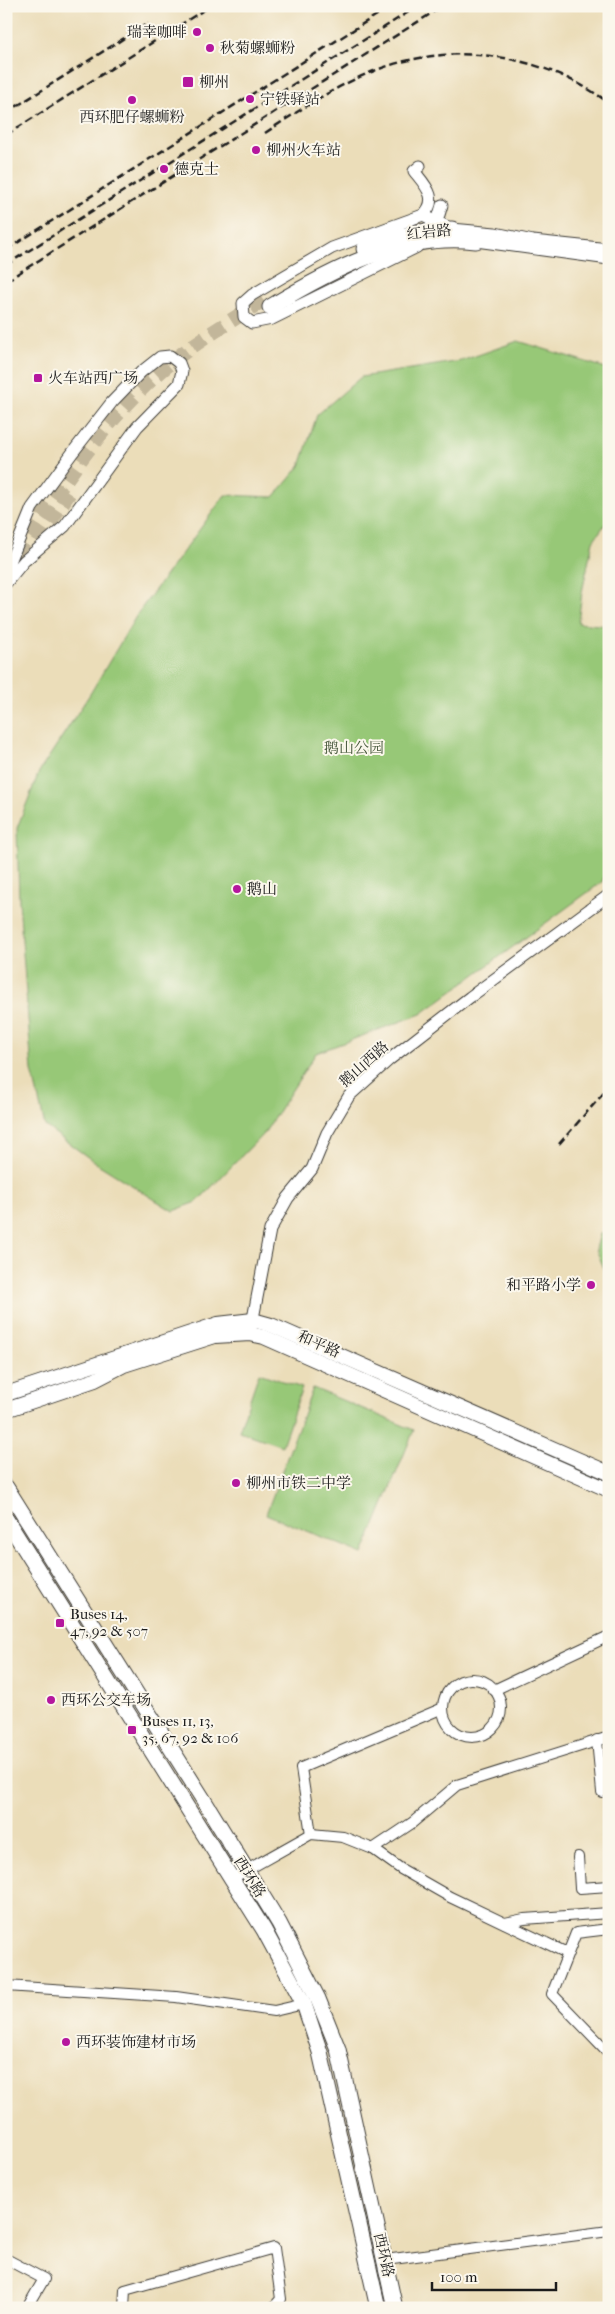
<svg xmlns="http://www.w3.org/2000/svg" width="615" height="2314" viewBox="0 0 615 2314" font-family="'IM FELL French Canon','Noto Serif SC',serif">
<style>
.green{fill:#97c877;stroke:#5a724a}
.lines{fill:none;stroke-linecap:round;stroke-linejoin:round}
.primary-tunnel{stroke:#c2b69a;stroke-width:15;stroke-dasharray:15 8;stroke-linecap:butt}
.minor-casing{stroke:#3b3934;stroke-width:12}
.tertiary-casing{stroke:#3b3934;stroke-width:13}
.secondary-casing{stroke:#3b3934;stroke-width:16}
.primary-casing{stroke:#3b3934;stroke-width:17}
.minor{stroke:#fff;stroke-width:10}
.tertiary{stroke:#fff;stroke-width:11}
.secondary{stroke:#fff;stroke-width:14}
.primary{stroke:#fff;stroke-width:15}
.rail{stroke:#1c1c1c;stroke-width:2.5;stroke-dasharray:8 4;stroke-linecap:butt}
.poi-dot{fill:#b5179e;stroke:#fbf7ec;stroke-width:2}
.labels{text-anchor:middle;stroke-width:4;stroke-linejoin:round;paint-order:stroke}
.poi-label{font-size:15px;fill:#1c1c1c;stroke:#fbf7ec;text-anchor:start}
.street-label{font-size:15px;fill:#1c1c1c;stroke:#fbf7ec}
.park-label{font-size:15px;fill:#47583c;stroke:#fbf7ec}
</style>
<rect width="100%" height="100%" fill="#fbf7ec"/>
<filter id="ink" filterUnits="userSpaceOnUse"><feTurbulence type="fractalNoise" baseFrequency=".02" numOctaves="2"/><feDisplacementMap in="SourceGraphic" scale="10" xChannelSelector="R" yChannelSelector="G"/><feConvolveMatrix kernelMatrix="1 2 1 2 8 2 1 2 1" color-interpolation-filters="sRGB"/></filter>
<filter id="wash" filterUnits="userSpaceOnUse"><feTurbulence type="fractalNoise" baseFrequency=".0096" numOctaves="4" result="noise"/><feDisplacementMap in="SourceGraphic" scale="20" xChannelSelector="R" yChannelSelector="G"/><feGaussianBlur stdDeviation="1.12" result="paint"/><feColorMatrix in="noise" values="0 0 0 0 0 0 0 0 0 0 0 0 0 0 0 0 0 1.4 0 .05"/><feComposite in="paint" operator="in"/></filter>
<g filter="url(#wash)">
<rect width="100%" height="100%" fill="#ebddb9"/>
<g class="green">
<polygon points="518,341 609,369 609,519 593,541 582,592 578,623 609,626 609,865 602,882 421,1014 316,1053 265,1132 197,1202 173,1211 96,1163 45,1126 32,1071 19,901 17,828 39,772 90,694 138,613 225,495 274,497 300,466 317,415 361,377 461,361"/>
<polygon points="609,1229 609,1280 596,1249 600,1234"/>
<polygon points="259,1373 302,1388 282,1446 239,1431"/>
<polygon points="313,1388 414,1430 363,1554 266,1514"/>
</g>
</g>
<g filter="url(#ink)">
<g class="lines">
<g class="primary-tunnel">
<path d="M15,555C56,493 97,430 152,379C185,348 225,325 263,300"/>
<polyline points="24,561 69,493"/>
</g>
<g class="minor-casing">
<g id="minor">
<circle cx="472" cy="1708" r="29"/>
<polyline points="494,1690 609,1636"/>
<polyline points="597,1740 602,1792"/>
<polyline points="311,1834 301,1768 443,1708"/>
<polyline points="373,1849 412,1823 457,1785 609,1737"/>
<polyline points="578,1857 580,1888 609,1886"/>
<polyline points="231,1879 311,1834 343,1837 373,1849 401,1869 450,1897 567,1953"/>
<polyline points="505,1923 524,1919 609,1913"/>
<polyline points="609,1929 576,1933 552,1994 609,2053"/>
<polyline points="6,1986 176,1997 274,2011 304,2004"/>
<polyline points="6,2259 44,2279 27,2308"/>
<polyline points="385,2260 609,2231"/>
<polyline points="124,2308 125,2290 274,2248 281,2299 273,2308"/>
</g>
</g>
<g class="tertiary-casing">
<g id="tertiary">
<polyline points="423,215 452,229 495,233 533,241 609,249"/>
<polyline points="431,225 438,218 442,205"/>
<polyline points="476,241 609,259"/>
<path d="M417,247L272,319L252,323L244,317L243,303L252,295L332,248L423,215C440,199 425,185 414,171L420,166"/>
<polyline points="6,566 10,562 32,508 73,452 112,402 141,372 160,357 170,356 179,363 182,371 179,384 137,427 65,526 24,561 6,583"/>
<polyline points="251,1329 270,1230 288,1198 312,1169 327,1133 349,1096 390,1059 470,997 609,895"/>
</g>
</g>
<g class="secondary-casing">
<g id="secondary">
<polyline points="6,1394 218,1324 253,1320 271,1325 609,1473"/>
<polyline points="6,1410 95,1380 124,1365 215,1336 250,1334 264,1337 609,1490"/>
</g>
</g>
<g class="primary-casing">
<g id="primary">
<path d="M364,249C393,236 420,230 452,229"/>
<path d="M270,307C331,270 402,232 476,241"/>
<polyline points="6,1487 203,1799 279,1923 318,1999 338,2049 395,2308"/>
<polyline points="6,1519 264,1930 304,2004 320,2052 378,2308"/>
</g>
</g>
<use href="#minor" class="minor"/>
<use href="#tertiary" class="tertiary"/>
<use href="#secondary" class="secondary"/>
<use href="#primary" class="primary"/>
<g class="rail">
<polyline points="6,113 148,23"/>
<path d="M265,133C300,110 335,86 374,71C451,40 542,53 609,103"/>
<polyline points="6,135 210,6"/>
<polyline points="6,250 391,6"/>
<polyline points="6,265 418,6"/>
<polyline points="6,281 443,6"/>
<polyline points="559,1144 609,1087"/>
</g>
</g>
</g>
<g class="poi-dot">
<circle cx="197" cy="32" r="5"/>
<circle cx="210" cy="48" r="5"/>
<rect x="182" y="76" width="12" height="12" rx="2.5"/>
<circle cx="250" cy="99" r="5"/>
<circle cx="132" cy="100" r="5"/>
<circle cx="256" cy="150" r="5"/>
<circle cx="164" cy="169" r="5"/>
<rect x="33" y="373" width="10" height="10" rx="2.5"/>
<circle cx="237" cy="889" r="5"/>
<circle cx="591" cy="1285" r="5"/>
<circle cx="236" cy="1483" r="5"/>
<rect x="55" y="1618" width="10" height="10" rx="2.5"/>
<circle cx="51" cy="1700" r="5"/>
<rect x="127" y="1725" width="10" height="10" rx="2.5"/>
<circle cx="66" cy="2042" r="5"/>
</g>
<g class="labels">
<g class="poi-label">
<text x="187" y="37" text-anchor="end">瑞幸咖啡</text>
<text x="220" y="53">秋菊螺蛳粉</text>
<text x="199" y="87">柳州</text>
<text x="260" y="104">宁铁驿站</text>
<text x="132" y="122" text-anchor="middle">西环肥仔螺蛳粉</text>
<text x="266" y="155">柳州火车站</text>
<text x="174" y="174">德克士</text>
<text x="48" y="383">火车站西广场</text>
<text x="247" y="894">鹅山</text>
<text x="581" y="1290" text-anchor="end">和平路小学</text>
<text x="246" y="1488">柳州市铁二中学</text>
<text x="70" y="1619">Buses 14,<tspan x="70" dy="17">47, 92 &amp; 507</tspan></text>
<text x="61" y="1705">西环公交车场</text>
<text x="142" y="1726">Buses 11, 13,<tspan x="142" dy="17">35, 67, 92 &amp; 106</tspan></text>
<text x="76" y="2047">西环装饰建材市场</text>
</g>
<g class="street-label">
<text transform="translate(429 232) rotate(-6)" y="5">红岩路</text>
<text transform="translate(364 1064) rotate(-42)" y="5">鹅山西路</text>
<text transform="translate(319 1344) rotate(24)" y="5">和平路</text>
<text transform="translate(250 1877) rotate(58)" y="5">西环路</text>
<text transform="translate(384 2255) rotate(77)" y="5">西环路</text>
</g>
<g class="park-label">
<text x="354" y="753">鹅山公园</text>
</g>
</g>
<rect width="615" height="2314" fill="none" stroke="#fbf7ec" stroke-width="25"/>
<path d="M432 2282v8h124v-8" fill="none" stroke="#1c1c1c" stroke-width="2.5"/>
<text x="440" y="2282" font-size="15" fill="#1c1c1c" stroke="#fbf7ec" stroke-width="4" paint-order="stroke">100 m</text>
</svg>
